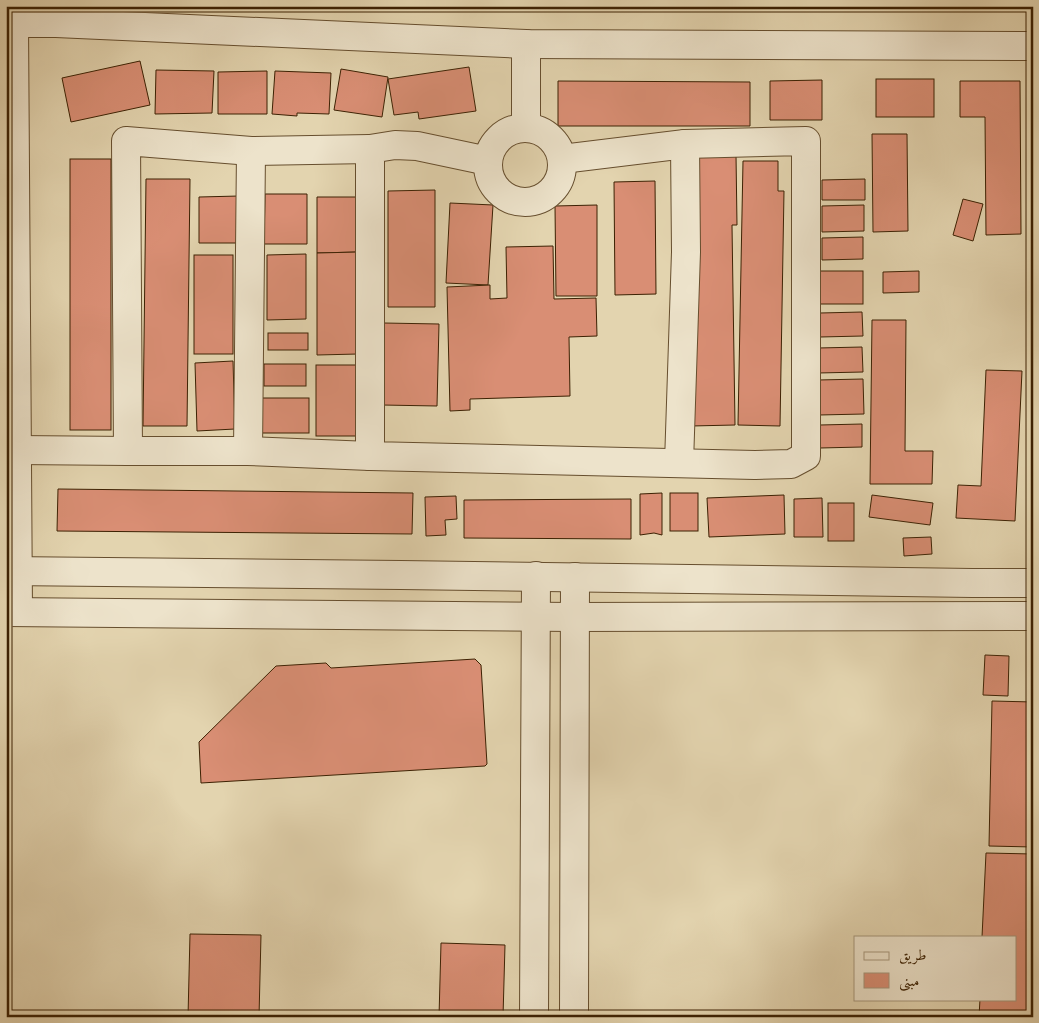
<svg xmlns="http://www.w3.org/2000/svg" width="1039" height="1023" viewBox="0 0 1039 1023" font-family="'Old Standard TT',Amiri,serif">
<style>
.building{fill:#d98e74;stroke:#3c2103}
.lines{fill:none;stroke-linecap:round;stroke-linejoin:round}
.minor-casing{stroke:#664e2e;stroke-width:30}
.minor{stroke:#ede3cb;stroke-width:28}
</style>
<rect width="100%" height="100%" fill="#e3d4af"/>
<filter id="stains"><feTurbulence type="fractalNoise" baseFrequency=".004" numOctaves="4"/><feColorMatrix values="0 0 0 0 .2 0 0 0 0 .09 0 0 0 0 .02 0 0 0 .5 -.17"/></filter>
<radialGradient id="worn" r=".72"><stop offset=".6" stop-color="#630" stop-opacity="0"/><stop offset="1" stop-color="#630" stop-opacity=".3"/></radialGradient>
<g class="building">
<polygon points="140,61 150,105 71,122 62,78"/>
<polygon points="469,67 476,111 419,119 418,112 394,115 388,79"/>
<polygon points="341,69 388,77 382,117 334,110"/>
<polygon points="156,70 214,71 212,113 155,114"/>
<polygon points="267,71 267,114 218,114 218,72"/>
<polygon points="275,71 331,73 329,114 297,113 297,116 272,114"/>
<rect x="876" y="79" width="58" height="38"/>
<polygon points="822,80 822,120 770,120 770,81"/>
<polygon points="558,81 750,82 750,126 558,126"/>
<polygon points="960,81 1020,81 1021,234 986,235 985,117 960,117"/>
<polygon points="872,134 907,134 908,231 873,232"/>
<polygon points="736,155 737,225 732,225 735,425 691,426 687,156"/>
<rect x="70" y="159" width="41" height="271"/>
<polygon points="743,161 778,161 778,191 784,191 780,426 738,425"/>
<polygon points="146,179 190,179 187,426 143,426"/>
<polygon points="865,179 865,200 822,200 822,180"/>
<polygon points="655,181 656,294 615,295 614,182"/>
<polygon points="435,190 435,307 388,307 388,191"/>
<polygon points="265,194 307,194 307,244 264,244"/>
<polygon points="239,196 239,243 199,243 199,197"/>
<polygon points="317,197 357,197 357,252 317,253"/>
<polygon points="963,199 983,204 973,241 953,235"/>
<polygon points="450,203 493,205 488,285 446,283"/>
<polygon points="597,205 597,296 556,296 555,206"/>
<polygon points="864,205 864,231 822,232 822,206"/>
<polygon points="863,237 863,259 822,260 822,238"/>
<polygon points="553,246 554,299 596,298 597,336 569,337 570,396 470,399 470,410 450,411 447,287 490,285 490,299 507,298 506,247"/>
<polygon points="358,252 358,354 317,355 317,253"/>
<polygon points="306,254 306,319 267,320 267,255"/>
<rect x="194" y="255" width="39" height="99"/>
<rect x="819" y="271" width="44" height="33"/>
<polygon points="919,271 919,292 883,293 883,272"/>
<polygon points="862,312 863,336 820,337 820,313"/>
<polygon points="872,320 906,320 905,451 933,451 932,484 870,484"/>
<polygon points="384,323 439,324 437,406 382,405"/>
<rect x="268" y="333" width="40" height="17"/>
<polygon points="862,347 863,372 818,373 818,348"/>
<polygon points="233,361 235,429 197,431 195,363"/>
<rect x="264" y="364" width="42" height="22"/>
<rect x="316" y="365" width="40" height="71"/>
<polygon points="986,370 1022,371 1015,521 956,518 958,485 981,486"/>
<polygon points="863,379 864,414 819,415 818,380"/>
<rect x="259" y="398" width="50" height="35"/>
<polygon points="862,424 862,447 820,448 820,425"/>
<polygon points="58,489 413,493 412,534 57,531"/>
<polygon points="662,493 662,535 654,533 640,535 640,494"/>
<rect x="670" y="493" width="28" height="38"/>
<polygon points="784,495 785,534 709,537 707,498"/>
<polygon points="872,495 933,503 930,525 869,517"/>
<polygon points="456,496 457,519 445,520 446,535 426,536 425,497"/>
<polygon points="822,498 823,537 794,537 794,499"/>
<polygon points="631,499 631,539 464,538 464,500"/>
<rect x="828" y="503" width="26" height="38"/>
<polygon points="931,537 932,554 904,556 903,538"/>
<polygon points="985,655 1009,656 1008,696 983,695"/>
<polygon points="475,659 481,665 487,764 485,766 201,783 199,742 276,666 326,663 331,668"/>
<polygon points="992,701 1033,702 1033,847 989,846"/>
<polygon points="986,853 1033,854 1033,1017 979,1017 980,999 1015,999 1015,937 982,937"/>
<polygon points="190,934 261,935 259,1017 188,1017"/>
<polygon points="441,943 505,945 503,1017 439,1017"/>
</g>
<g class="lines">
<g class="minor-casing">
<g id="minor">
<polyline points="6,23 56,23 526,44 1033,46"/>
<polyline points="14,23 18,611"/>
<polyline points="526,44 526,128"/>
<circle cx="525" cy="165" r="37"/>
<polyline points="488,161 417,146 395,145 370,149 370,456 755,465 791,464 806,456 806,141 685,144 562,159"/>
<polyline points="17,450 128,451"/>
<polyline points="248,451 251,151"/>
<polyline points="370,456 248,451 128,451 126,141 251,151 370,149"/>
<polyline points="679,463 686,252 685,144"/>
<polyline points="6,571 401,575 972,583 1033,583"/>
<polyline points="6,612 575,617 1033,616"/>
<polyline points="534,1017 536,576"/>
<polyline points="574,1017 575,577"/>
</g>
</g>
<use href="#minor" class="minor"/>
</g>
<rect width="1039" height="1023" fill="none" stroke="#e3d4af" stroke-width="25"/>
<rect x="8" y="8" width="1024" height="1008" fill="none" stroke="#3c2103" stroke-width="2.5"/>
<rect x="12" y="12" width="1014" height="998" fill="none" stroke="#3c2103"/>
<rect x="854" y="936" width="162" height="65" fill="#ede3cb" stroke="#a6957b"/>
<rect x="864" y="952" width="25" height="8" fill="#ede3cb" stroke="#a6957b"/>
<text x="899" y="960" font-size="15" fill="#3c2103">طريق</text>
<rect x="864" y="973" width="25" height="15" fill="#d98e74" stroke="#a6957b"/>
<text x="899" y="986" font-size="15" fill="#3c2103">مبنى</text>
<rect width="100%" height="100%" filter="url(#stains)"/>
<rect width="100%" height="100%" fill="url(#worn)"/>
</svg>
